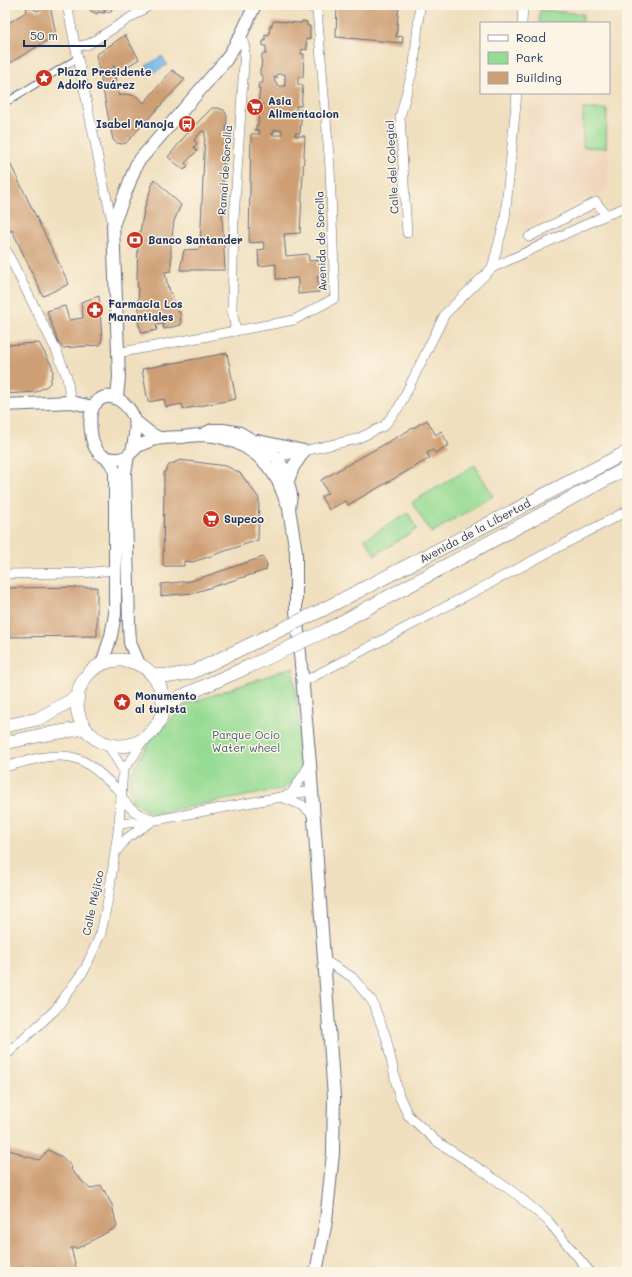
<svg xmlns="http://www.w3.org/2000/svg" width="632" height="1277" viewBox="0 0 632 1277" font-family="Mali,sans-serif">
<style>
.built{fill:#f0d6bc}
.green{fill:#96db93;stroke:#588578}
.water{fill:#73baea;stroke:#4774a4}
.building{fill:#ce9f74;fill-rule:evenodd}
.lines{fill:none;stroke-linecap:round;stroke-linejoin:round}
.pedestrian-casing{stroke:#666d80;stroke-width:8}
.minor-casing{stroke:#666d80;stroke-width:10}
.secondary-casing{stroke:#666d80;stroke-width:14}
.primary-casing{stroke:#666d80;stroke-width:14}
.pedestrian{stroke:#fff;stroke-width:6}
.minor{stroke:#fff;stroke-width:9}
.secondary{stroke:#fff;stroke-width:12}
.primary{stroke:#fff;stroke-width:13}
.primary-bridge-casing{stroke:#666d80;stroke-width:14;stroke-linecap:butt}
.primary-bridge{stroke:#fff;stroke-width:13}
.labels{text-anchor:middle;stroke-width:3;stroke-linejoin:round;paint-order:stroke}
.poi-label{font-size:11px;font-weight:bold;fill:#1b2f5e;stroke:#fcf5e5;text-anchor:start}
.street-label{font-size:11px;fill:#1b2f5e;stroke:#fcf5e5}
.park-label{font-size:11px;fill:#3a5a6b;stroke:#fcf5e5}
</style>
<rect width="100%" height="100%" fill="#fcf5e5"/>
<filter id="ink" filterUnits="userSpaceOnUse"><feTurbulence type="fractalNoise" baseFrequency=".025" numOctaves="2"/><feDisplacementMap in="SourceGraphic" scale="8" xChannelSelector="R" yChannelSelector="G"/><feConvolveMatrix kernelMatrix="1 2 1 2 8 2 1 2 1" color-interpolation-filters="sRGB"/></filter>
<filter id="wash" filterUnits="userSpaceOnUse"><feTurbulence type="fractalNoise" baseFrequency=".012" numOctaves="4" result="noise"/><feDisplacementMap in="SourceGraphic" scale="16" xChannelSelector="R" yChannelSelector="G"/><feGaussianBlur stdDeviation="0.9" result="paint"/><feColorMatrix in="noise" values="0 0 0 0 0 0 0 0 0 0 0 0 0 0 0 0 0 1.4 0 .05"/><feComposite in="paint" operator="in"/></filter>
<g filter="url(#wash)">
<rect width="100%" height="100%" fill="#f0dfbe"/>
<g class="built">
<polygon points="536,5 586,5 586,23 535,23"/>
<polygon points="530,93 585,93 585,107 610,106 608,189 529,225 524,224 521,221 520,217"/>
</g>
<g class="green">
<polygon points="540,10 583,14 582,23 539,23"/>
<polygon points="583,109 607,109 606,148 583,147"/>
<polygon points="475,465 493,496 431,533 412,502"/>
<polygon points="408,513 417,529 375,555 365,539"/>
<polygon points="293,667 303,762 299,777 283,789 151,814 132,801 129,777 150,741 185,705"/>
</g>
<polygon class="water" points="162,56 167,65 151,74 146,66"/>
<g id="blocks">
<g class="building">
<polygon points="42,5 50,5 56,35 5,66 5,25 26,12 27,7 35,9 36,11 43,9"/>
<polygon points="87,5 123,5 121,8 119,7 116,9 113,5 111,12 106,12 105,9 103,9 105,13 98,12 97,14 91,11"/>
<polygon points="337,5 399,5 396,37 403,36 402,43 336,37"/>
<path d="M274,21L301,23L302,21L307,22V26H310V39H306L307,50L302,49L301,54H304L303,77H298V85H303L301,106H296V110H302L300,133H295V136H305L300,233L284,234L286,256L308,254L309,261L324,260L325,277L317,276L319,292L298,294V278L276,279V264L259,266L258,250L265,249L263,242L249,243L251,134H260L259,130H256V125H258L259,109L263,108V104H258L260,89H258L259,83H263V75H260V69H261L262,54H266V46H263V41H265V35L269,36L270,26H272V24ZM277,74H285V86H277V83H275L274,77L277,78ZM274,130H282V135H272V133H274Z"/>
<polygon points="125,35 139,59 119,72 113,65 119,96 126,94 136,96 144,103 172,70 185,79 126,143 122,144 117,143 113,140 96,55"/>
<polygon points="212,108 218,108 224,110 227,116 223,179 222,212 225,270 180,270 184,250 200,249 205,132 202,131 194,140 197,144 194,147 197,151 185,163 188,166 184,170 168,157 190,130"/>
<polygon points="5,153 69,284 43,296 12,230 9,232 5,223 5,219 7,219 5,215"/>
<polygon points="154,179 181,205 174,221 171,244 171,271 165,272 168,288 169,287 170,293 172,293 175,304 176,304 178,312 180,312 181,325 164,329 163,324 156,325 157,330 142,333 138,322 139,320 138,314 140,313 137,301 139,299 137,279 138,243 144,210"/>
<polygon points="99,296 102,339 100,345 63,348 58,342 47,311 65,306 69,320 83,318 81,302"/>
<polygon points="39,343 52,366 53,372 50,383 47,386 36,392 5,394 5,345"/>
<polygon points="227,353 236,399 184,409 182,404 166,407 164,399 148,402 142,369"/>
<polygon points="427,420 436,435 441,431 449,445 435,453 433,450 427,453 430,458 348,505 345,501 329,510 321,497 328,493 321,480"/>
<polygon points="180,460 226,466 240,473 259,498 258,540 193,562 184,561 184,566 163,566 164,473 169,465"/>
<polygon points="263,557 267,565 266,570 193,593 161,596 161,584 191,581"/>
<polygon points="97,587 97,636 5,637 5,588"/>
<polygon points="5,1150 9,1150 19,1153 21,1155 39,1160 48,1150 62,1157 72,1167 71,1170 90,1189 101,1185 112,1205 117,1227 78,1248 71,1248 77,1272 5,1272"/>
</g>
</g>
</g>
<g filter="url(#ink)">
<use href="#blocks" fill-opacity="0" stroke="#666d80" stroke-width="1"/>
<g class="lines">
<g class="pedestrian-casing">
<polyline id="pedestrian" points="5,103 78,58"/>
</g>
<g class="minor-casing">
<g id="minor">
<polyline points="67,5 103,182 113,225"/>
<polyline points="306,5 317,10"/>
<polyline points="522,23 523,5"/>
<polyline points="75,47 89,44 150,5"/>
<polyline points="606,215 627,207"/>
<polyline points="407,233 400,117 414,65 420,5"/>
<polyline points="5,248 57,352 67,377 71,402"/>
<polyline points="492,268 606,215 596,202 529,237"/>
<polyline points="236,331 232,310 234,219 245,48 241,35"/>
<polyline points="117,353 294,320 335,298 330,168 317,10 318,5"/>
<polyline points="277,458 281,456 357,439 384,426 399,407 445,314 492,268 505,219 517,93"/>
<polyline points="5,574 83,573 114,570"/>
<polyline points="303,682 627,511"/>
<polyline points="108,745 123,770"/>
<path d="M5,767C27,761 56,751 78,759C93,764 109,783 122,793"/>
<polyline points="291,794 310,764"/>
<path d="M121,797C132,811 135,813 152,819"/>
<polyline points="281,797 302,805 314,816"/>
<polyline points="119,824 156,820 281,797 291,794 312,791"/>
<polyline points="116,852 127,838 151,822"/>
<polyline points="324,960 352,977 372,1001 386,1037 399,1096 408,1115 436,1141 480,1169 516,1194 548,1221 590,1272"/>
<polyline points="5,1056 55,1010 85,969 101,933 109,894 119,824 123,770 134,756 142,741"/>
</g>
</g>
<g class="secondary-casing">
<g id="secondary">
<polyline points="117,398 119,377 113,225 137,163 226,60 241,35 255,5"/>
<polyline points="5,405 71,402 93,407"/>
<polyline points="135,421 150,433 159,438"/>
<polyline points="202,435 212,430 223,430 240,433 260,445 277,458 285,471 291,495 289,509 296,552 296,610 310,764 334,1097 333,1153 326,1221 316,1272"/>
<polyline points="258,441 304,451 293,467 288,481"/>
<path d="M132,451C134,442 137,430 135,421C131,405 109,386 95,404C87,414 90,444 99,453C103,457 110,459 116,459C126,460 131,452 138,446C143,444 148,442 152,440C162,437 172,438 182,437C189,436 197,435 203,435C234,436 263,453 278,481C281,488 284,496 287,503"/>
<polyline points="128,456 125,473 129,624 130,643 139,664"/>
<polyline points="102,664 111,636 115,614 115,472 111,463 105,457"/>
</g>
</g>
<g class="primary-casing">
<g id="primary">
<polyline points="322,610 627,452"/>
<polyline points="325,631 627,468"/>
<circle cx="120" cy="703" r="43"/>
<polyline points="154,675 171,676 193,672 249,645"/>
<polyline points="163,710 180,697 250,666"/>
<polyline points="5,726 38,719 77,697"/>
<polyline points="5,743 42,735 85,728"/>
</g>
</g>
<use href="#pedestrian" class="pedestrian"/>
<use href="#minor" class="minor"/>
<use href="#secondary" class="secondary"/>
<use href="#primary" class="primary"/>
<g class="primary-bridge-casing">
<g id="primary-bridge">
<polyline points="249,645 322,610"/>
<polyline points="250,666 325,631"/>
</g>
</g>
<use href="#primary-bridge" class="primary-bridge"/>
</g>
</g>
<defs>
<g id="sight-disc" transform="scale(0.9)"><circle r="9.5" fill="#c8321e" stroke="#fcf5e5"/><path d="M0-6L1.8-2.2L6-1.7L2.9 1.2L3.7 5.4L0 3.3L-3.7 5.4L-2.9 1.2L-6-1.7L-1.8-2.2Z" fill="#fff"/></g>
<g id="supermarket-disc" transform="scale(0.9)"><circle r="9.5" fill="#c8321e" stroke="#fcf5e5"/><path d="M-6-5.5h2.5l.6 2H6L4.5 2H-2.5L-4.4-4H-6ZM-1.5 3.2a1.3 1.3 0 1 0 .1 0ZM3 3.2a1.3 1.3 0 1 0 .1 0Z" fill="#fff"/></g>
<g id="bus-disc" transform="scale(0.9)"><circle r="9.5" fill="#c8321e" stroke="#fcf5e5"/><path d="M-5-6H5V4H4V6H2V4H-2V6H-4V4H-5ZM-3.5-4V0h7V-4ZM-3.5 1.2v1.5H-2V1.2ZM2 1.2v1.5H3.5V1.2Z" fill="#fff"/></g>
<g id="bank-disc" transform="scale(0.9)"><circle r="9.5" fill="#c8321e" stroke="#fcf5e5"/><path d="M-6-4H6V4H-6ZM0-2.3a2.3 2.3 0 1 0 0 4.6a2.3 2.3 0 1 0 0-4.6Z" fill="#fff"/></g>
<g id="pharmacy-disc" transform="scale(0.9)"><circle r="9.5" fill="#c8321e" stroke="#fcf5e5"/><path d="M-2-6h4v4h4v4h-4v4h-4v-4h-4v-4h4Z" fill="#fff"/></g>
</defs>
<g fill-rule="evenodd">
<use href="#sight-disc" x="44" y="78"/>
<use href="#supermarket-disc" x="255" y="107"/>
<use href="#bus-disc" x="187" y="124"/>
<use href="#bank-disc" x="135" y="240"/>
<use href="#pharmacy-disc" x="95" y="310"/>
<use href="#supermarket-disc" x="211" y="519"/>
<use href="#sight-disc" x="122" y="702"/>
</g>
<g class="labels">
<g class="poi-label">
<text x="57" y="76">Plaza Presidente<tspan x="57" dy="13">Adolfo Suárez</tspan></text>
<text x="268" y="105">Asia<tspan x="268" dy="13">Alimentacion</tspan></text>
<text x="174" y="128" text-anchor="end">Isabel Manoja</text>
<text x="148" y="244">Banco Santander</text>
<text x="108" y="308">Farmacia Los<tspan x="108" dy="13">Manantiales</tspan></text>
<text x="224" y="523">Supeco</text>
<text x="135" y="700">Monumento<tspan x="135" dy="13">al turista</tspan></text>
</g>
<g class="street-label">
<text transform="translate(392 167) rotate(-93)" y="4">Calle del Colegial</text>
<text transform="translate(225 170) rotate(-86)" y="4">Ramal de Sorolla</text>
<text transform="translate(321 241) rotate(-92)" y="4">Avenida de Sorolla</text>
<text transform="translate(475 531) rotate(-28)" y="4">Avenida de la Libertad</text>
<text transform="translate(93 903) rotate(-78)" y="4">Calle Méjico</text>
</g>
<g class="park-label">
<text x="246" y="739">Parque Ocio<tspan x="246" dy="13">Water wheel</tspan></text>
</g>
</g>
<rect width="632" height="1277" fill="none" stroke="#fcf5e5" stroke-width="20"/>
<rect x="480" y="22" width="130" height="72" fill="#fcf5e5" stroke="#a2a6af"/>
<rect x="488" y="35" width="20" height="6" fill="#ffffff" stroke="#a2a6af"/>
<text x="516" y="42" font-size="12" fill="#1b2f5e">Road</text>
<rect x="488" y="52" width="20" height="12" fill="#96db93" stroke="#a2a6af"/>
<text x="516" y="62" font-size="12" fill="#1b2f5e">Park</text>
<rect x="488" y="72" width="20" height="12" fill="#ce9f74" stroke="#a2a6af"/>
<text x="516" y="82" font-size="12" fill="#1b2f5e">Building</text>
<path d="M24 40v6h81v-6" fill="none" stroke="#1b2f5e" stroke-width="2"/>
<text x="30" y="40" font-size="12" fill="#1b2f5e" stroke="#fcf5e5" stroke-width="3" paint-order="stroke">50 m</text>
</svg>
